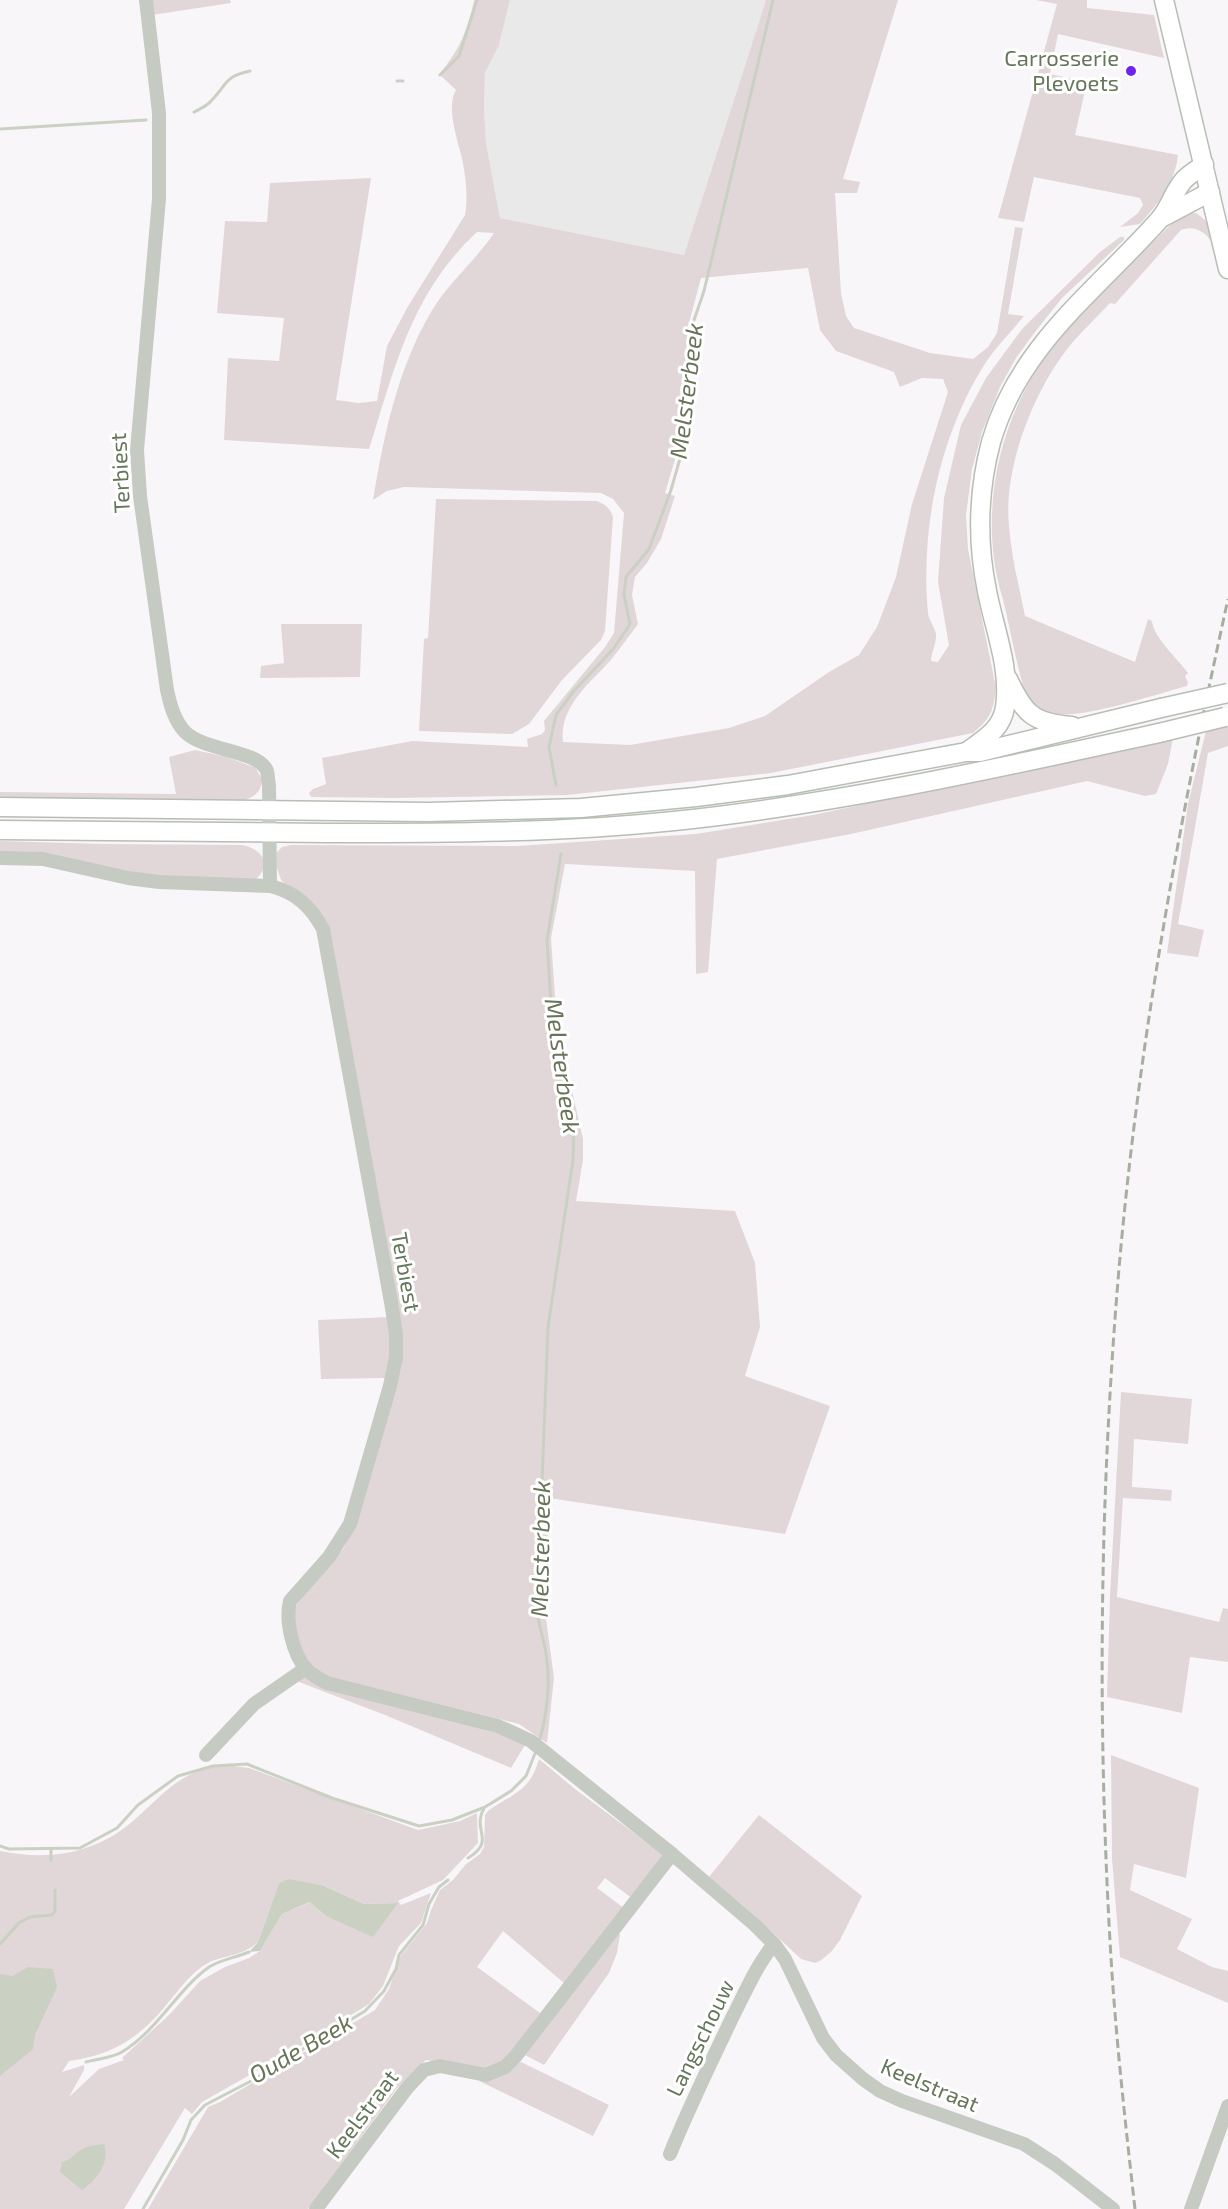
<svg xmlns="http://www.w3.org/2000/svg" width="1228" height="2209" viewBox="0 0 1228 2209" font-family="'Exo 2',sans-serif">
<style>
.built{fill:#eae9e9}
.green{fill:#e1d7d9;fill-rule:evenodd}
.water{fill:#cad1c3}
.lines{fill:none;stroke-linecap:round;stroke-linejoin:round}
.stream{stroke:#cad1c3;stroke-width:3}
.major-casing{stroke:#b7beb3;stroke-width:21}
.minor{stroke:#c5cbc2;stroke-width:14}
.major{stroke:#fff;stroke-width:18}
.rail{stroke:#a5ae9f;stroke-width:3;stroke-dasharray:9 4.5;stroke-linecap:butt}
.major-bridge-casing{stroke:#b7beb3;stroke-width:21;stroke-linecap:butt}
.major-bridge{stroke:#fff;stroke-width:18}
.poi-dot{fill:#6f24eb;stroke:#fff;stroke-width:2}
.labels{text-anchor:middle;stroke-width:6;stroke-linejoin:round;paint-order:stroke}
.poi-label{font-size:22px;fill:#65775a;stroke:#fff;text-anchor:end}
.street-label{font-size:22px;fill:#65775a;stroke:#fff}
.water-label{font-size:24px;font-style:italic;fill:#697558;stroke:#fff}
</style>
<rect width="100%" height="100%" fill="#f9f6f9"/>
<polygon class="built" points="510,0 766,0 684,255 500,218 486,143 484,107 485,73 499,45"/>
<g class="green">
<polygon points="150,0 230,0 231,3 152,15"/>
<path d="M474,0H510L499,45L485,73L484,107L486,143L500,218L684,255L766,0H898L843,179L860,182L857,193H835L841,293L846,316L854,328L930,353L973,359L988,347L997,333L1015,227L1023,228L1008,314L1024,316C1012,331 997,346 986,362C940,434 920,528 928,613C929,621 935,627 936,634C937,642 931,653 931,661L938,662L949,645L938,582L944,498L961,425L986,378L1022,329L1100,252L1120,237H1124V240L1062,298L1035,332L1016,358L1000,387L982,432L972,469L966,515L968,549L996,688C993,712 991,718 973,733L771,773L567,795L395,798L311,797L309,793L313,789L326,784L322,758L412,741L528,747L527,739L542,734L545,730L544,721L605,647L614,633L624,513L613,499L601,493L404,487L387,491L373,500C384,435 397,370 431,312C448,283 476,260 494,233L477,232C411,293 395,368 369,449L224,440L228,358L279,361L284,318L217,313L225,221L267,222L270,183L371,178L336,400L359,403L377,401L387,346L407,308L465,215C468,198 466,181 463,163C459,144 445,107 456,90L439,74C458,53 469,28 474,0ZM808,268L820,330L836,351L894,372L900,387L922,378L943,379L948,392L912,504L896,577L877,627L859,655L829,672L765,716L729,728L630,745L563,742C559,707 589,684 610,661C620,649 629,636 638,624L632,595L635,577L647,563L661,539L675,496L665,493L679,446L688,327L701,278Z"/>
<path d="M1036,0H1087V8L1154,15L1164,58L1058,34L1050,74L1087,82L1075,135L1178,155C1175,183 1158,204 1140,224L1120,227L1138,213L1143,205L1140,198L1034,177L1024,222L998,218L1057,4Z"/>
<path d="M1196,213C1207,221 1215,228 1212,243C1205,231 1194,225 1181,230L1115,304L1110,303C1098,316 1084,329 1072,343C1035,387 1003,467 1009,525C1011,556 1019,586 1025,616L1135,662L1148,619L1152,621C1153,637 1178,659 1188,673L1185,676L1188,682L1187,686C1156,694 1079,721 1050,713C1039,711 1032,700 1025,692C1017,666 1012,639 1006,612C1002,595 996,577 994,559C985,488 1004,414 1046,356C1079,312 1127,269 1165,230L1183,214Z"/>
<path d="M436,499L597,501C606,505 610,508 613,517L605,631L601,640L562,680L529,724L512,734L419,731L424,639L428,638Z"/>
<polygon points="281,624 362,624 360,677 260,678 261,666 284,663"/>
<polygon points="1228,725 1228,746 1208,753 1178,924 1204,930 1198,957 1167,953 1188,804 1206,731"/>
<polygon points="1173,738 1168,764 1156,794 1145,796 1087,781 851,834 717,859 708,972 696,974 695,871 565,864 551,938 557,1025 583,1139 583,1160 576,1201 735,1211 755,1263 760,1327 745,1376 830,1406 785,1534 549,1498 545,1611 554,1678 547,1743 519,1724 330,1677 311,1669 304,1661 293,1621 294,1610 302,1596 343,1549 356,1524 401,1350 330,932 281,880 276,865 277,852 282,847 291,845 517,846 696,834 813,815"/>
<path d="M195,750L227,757L256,768L262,780C261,793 254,797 242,801L0,799V792L176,794L169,757Z"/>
<path d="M0,841L103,844L241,845C262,848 273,865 255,880L164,879L0,854Z"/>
<polygon points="390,1317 389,1359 385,1378 321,1379 318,1320"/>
<polygon points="1121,1392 1192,1399 1188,1444 1134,1439 1132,1487 1172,1490 1171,1501 1123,1498 1117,1597 1219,1622 1223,1608 1228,1609 1228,1662 1190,1657 1182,1713 1107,1697 1110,1596"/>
<polygon points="304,1677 317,1683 513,1737 525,1745 511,1768 385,1715 299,1682 299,1680"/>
<polygon points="1111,1755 1199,1788 1186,1878 1134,1864 1130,1890 1192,1919 1177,1949 1212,1967 1228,1971 1228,2003 1120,1957 1112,1859"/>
<path d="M539,1759L575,1789L665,1856L633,1899L605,1878L597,1888L624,1908L564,1983L503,1931L477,1967L540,2013C527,2030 505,2069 482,2070C469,2070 440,2062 426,2060L397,2088L308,2209H148L208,2107L220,2102L375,2010L389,1989L400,1957L427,1923L431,1910L440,1890L453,1880L466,1864L480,1854L484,1847L485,1815L488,1811C513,1793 530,1792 539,1759Z"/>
<path d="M226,1765L249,1768L418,1830L460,1821L477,1813L478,1843L443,1880L398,1901L401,1905L431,1893L421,1923L399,1946L383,1986L369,2004L294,2050L202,2102L192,2114L185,2108L124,2209H0V1851C49,1861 96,1854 134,1820C166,1792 180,1770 226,1765ZM279,1883L324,1886L364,1904L397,1903L387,1915L326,1916L311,1902L282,1914L260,1951L249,1958L225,1967L200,1981L170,2014L122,2058L124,2060L99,2069L69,2097L84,2070V2065L62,2072L69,2061C116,2055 143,2035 172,1998C182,1986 193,1971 208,1963C225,1955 244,1956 258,1942Z"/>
<polygon points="759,1815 862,1896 840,1940 831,1952 820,1961 815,1963 801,1959 752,1913 709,1877"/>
<polygon points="618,1932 620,1935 617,1953 609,1973 544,2065 523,2054"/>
<polygon points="521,2062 609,2105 593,2136 479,2081 495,2078"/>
</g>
<g class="water">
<polygon points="289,1879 324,1886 364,1904 398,1903 373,1937 326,1916 310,1902 282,1914 260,1951 249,1952 258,1942 279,1883"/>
<polygon points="28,1967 53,1969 57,1987 35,2035 33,2049 0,2076 0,1974 12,1976"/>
<path d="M104,2144C110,2164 97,2179 82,2190L60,2172L62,2162C70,2160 73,2156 79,2151C86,2146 95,2145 104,2144Z"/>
</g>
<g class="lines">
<g class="stream">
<polyline points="440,75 459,56 477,0"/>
<polyline points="397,81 403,81"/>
<path d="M194,112C200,109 207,106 211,101C228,84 223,77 250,71"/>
<polyline points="0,129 146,120"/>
<polyline points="556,785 549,747 556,715 573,692 614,648 630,624 624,595 626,577 649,549 671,490 683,448 692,326 704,291 773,0"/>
<path d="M539,1742C547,1715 551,1681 546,1654C544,1640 539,1626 537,1612L548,1327L573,1160L574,1124L552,1020L547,940L561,854"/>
<polyline points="0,1846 9,1849 80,1848 117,1828 138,1805 178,1776 213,1766 247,1764 332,1798 419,1826 452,1820 485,1807 511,1791 526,1776 536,1751"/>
<polyline points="51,1850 51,1860"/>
<path d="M468,1858C497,1840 471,1831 484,1808"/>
<polyline points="0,1944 19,1923 30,1917 52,1915 55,1911 55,1890"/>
<path d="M86,2062C97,2059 112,2058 122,2052C158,2030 177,1990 209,1967C220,1960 237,1957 249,1952"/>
<polyline points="143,2209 183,2140 191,2120 205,2105 251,2081 365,2011 384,1991 396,1969 399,1955 423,1925 429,1904 439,1887 448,1880"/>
</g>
<g class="major-casing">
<g id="major">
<polyline points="1164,0 1228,269"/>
<polyline points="1163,217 1210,192"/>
<path d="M1008,679C1024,713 1032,723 1072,726"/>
<path d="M968,751C984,739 1002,729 1005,707C1011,669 994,628 987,591C977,542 978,491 991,442C1019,345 1095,292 1159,220C1169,209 1173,193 1183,181C1188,175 1197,170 1204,164"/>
<polyline points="0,807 428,812 581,808 696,797 788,785 966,752 980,752 1161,708"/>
<path d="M0,830C109,831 219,832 328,833C444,833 559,833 674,821C838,804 998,768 1159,733"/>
</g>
</g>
<g class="minor">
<path d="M146,0L159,113V199L137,450L140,496L167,690C170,704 174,720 185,732C204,751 259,750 267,771C268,775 268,781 269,785L270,886"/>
<path d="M0,858L43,859L128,878L159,882L270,886C296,892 311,907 323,929L391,1302L396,1334V1357L390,1386L350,1524L329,1557L290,1601C285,1621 293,1655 307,1670C313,1676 320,1679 327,1683L498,1726L531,1741L672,1854L755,1925L774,1944L785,1959L823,2038L836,2055L863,2079L880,2091L902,2101L1024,2144L1055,2164L1113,2209"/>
<polyline points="206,1755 254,1704 306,1668"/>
<path d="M670,2154C689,2107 711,2062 733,2016C746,1991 756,1966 774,1944"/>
<polyline points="316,2209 407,2088 424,2070 440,2066 486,2075 505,2067 515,2057 672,1854"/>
<polyline points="1191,2209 1228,2106"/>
</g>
<use href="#major" class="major"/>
<path class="rail" d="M1135,2209C1125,2120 1115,2031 1110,1941C1097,1713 1100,1485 1120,1257C1140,1035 1180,817 1228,599"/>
<g class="major-bridge-casing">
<g id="major-bridge">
<polyline points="1161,708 1228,693"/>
<polyline points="1159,733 1225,717"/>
</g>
</g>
<use href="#major-bridge" class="major-bridge"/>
</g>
<circle class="poi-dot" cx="1131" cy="71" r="6"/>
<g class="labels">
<g class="poi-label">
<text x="1119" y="66">Carrosserie<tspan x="1119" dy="25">Plevoets</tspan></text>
</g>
<g class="street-label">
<text transform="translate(120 473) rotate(-93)" y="8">Terbiest</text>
<text transform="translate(406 1272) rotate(80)" y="8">Terbiest</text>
<text transform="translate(700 2038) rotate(-64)" y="8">Langschouw</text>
<text transform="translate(930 2085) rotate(23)" y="8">Keelstraat</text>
<text transform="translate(362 2114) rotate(-53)" y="8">Keelstraat</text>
</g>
<g class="water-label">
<text transform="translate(687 391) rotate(-83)" y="8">Melsterbeek</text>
<text transform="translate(562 1066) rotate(82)" y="8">Melsterbeek</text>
<text transform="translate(541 1549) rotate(-89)" y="8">Melsterbeek</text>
<text transform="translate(301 2049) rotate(-30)" y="8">Oude Beek</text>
</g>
</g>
</svg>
